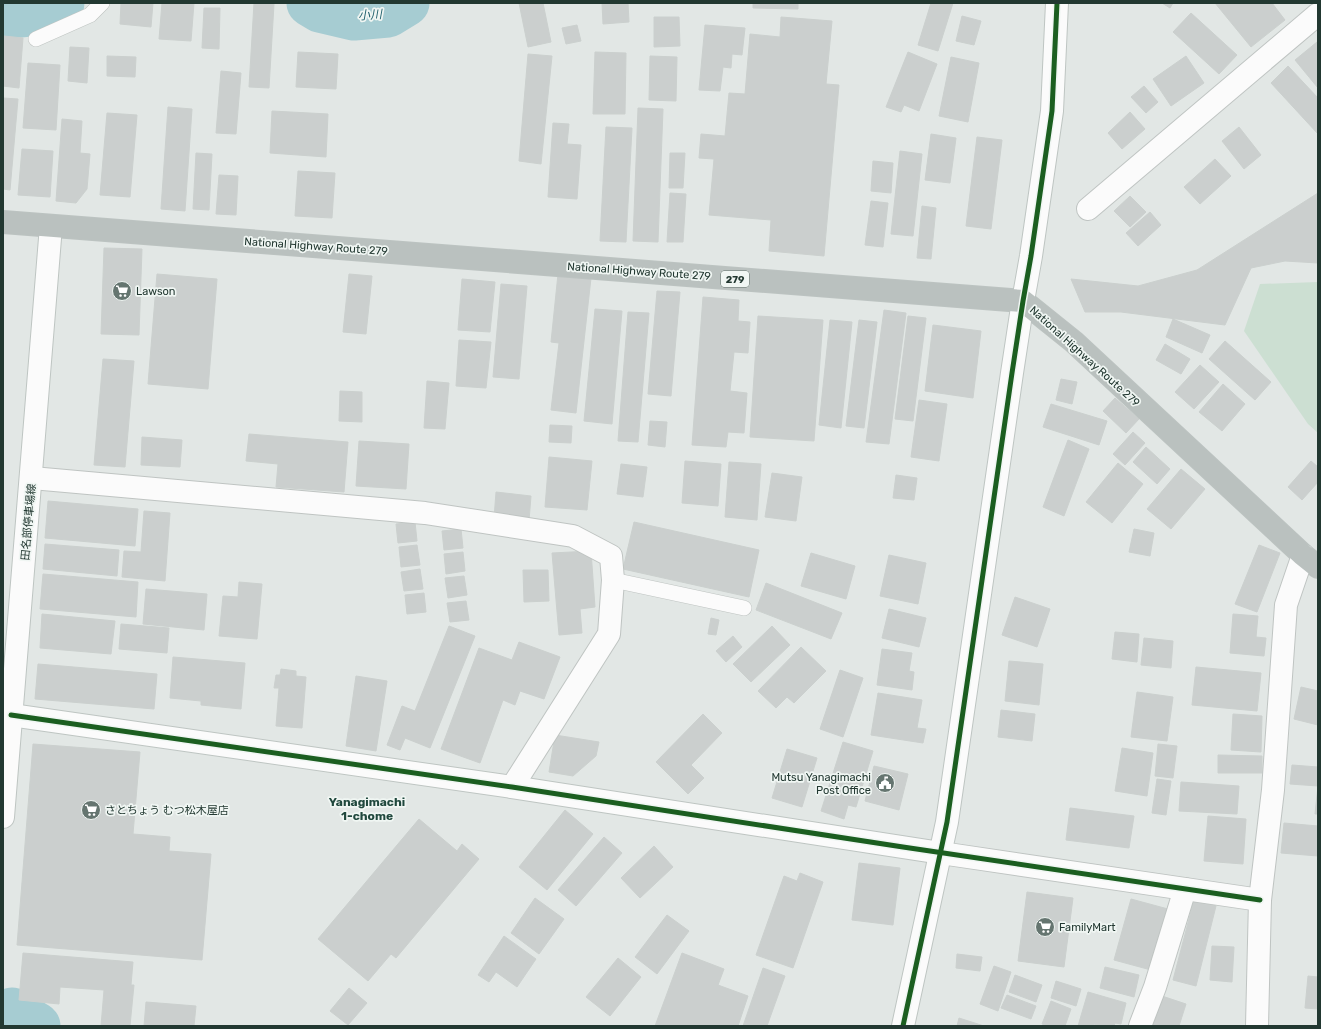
<svg xmlns="http://www.w3.org/2000/svg" width="1321" height="1029" viewBox="0 0 1321 1029" font-family="Rubik,'Noto Sans JP',sans-serif">
<style>
.green{fill:#ccdfd2}
.lines{fill:none;stroke-linecap:round;stroke-linejoin:round}
.river{stroke:#a6ccd2;stroke-width:47}
.building{fill:#cbcfce;stroke:#cbd0ce}
.lane-casing{stroke:#bfc4c2;stroke-width:16}
.street-casing{stroke:#bfc4c2;stroke-width:24}
.secondary-casing{stroke:#bec5c2;stroke-width:24}
.highway-casing{stroke:#bcc3c1;stroke-width:24}
.lane{stroke:#fbfbfb;stroke-width:15}
.street{stroke:#fbfbfb;stroke-width:22}
.secondary{stroke:#fbfbfb;stroke-width:22}
.highway{stroke:#bac1bf;stroke-width:22}
.cycleway-casing{stroke:#f0f6f3;stroke-width:8}
.cycleway{stroke:#1b5e20;stroke-width:5}
.labels{text-anchor:middle;stroke-width:3.5;stroke-linejoin:round;paint-order:stroke}
.shield{fill:#f0f6f3;stroke:#60716b;stroke-width:1}
.shield-label{font-size:10px;font-weight:bold;fill:#223831}
.street-label{font-size:11px;fill:#223831;stroke:#f0f6f3}
.poi-label{font-size:11px;fill:#223831;stroke:#f0f6f3;text-anchor:start}
.water-label{font-size:12px;font-style:italic;fill:#22626e;stroke:#f0f6f3}
.neighbourhood-label{font-size:12px;font-weight:bold;fill:#20483d;stroke:#f0f6f3}
</style>
<rect width="100%" height="100%" fill="#e2e7e5"/>
<polygon class="green" points="1318,282 1318,433 1308,424 1244,331 1260,284"/>
<g class="lines">
<g class="river">
<polyline points="310,3 320,9 354,17 388,14 406,3"/>
<polyline points="3,16 41,12 59,5 61,3"/>
<polyline points="12,1011 37,1026"/>
</g>
</g>
<g class="building">
<polygon points="121,3 153,3 151,27 120,24"/>
<polygon points="162,3 194,3 191,41 159,39"/>
<polygon points="254,3 274,4 269,88 249,87"/>
<polygon points="519,3 543,3 551,42 528,47"/>
<polygon points="602,3 628,3 629,22 603,24"/>
<polygon points="753,3 798,3 798,9 753,8"/>
<polygon points="931,3 953,3 938,51 918,45"/>
<polygon points="1162,3 1173,3 1170,8"/>
<polygon points="1215,3 1272,3 1285,20 1251,47"/>
<polygon points="204,8 220,8 219,49 202,48"/>
<polygon points="1191,13 1237,55 1219,74 1173,32"/>
<polygon points="962,16 981,21 974,45 956,41"/>
<polygon points="654,17 679,17 680,46 654,47"/>
<polygon points="781,17 832,21 826,84 839,85 824,256 769,251 771,220 709,215 714,159 699,158 701,134 725,136 729,93 745,94 750,34 780,37"/>
<polygon points="577,25 581,41 566,44 562,28"/>
<polygon points="705,25 745,28 742,55 732,54 731,68 723,67 720,91 699,90"/>
<polygon points="4,36 23,38 19,88 3,86"/>
<polygon points="1317,42 1318,43 1318,88 1295,60"/>
<polygon points="70,47 89,48 87,83 68,81"/>
<polygon points="298,52 338,54 336,89 296,87"/>
<polygon points="595,52 626,53 625,114 593,114"/>
<polygon points="908,52 937,64 919,111 904,105 901,112 886,107"/>
<polygon points="528,54 552,56 541,164 519,161"/>
<polygon points="107,56 136,57 135,77 107,76"/>
<polygon points="650,56 677,57 676,101 649,100"/>
<polygon points="1186,56 1204,83 1171,106 1153,79"/>
<polygon points="951,57 979,63 968,122 939,116"/>
<polygon points="28,63 60,65 56,130 23,128"/>
<polygon points="1288,66 1318,98 1318,134 1271,83"/>
<polygon points="221,71 241,73 236,134 216,133"/>
<polygon points="1144,86 1158,102 1146,113 1131,97"/>
<polygon points="3,98 18,99 10,190 3,189"/>
<polygon points="168,107 192,109 185,211 161,209"/>
<polygon points="638,108 663,109 658,242 633,241"/>
<polygon points="272,111 328,114 326,157 270,153"/>
<polygon points="1130,112 1145,129 1122,149 1108,133"/>
<polygon points="107,113 137,115 130,197 100,195"/>
<polygon points="62,119 82,121 80,153 90,154 87,189 76,203 56,201"/>
<polygon points="553,123 569,124 567,144 581,145 577,199 548,197"/>
<polygon points="606,127 632,128 626,242 600,241"/>
<polygon points="1239,127 1261,155 1244,169 1222,141"/>
<polygon points="931,134 956,138 950,183 925,180"/>
<polygon points="977,137 1002,140 991,229 966,226"/>
<polygon points="22,149 53,151 50,197 18,195"/>
<polygon points="900,151 922,154 913,236 891,234"/>
<polygon points="196,153 212,154 209,210 193,209"/>
<polygon points="670,153 685,153 683,188 669,188"/>
<polygon points="1215,159 1231,176 1200,204 1184,187"/>
<polygon points="873,161 893,163 891,193 871,191"/>
<polygon points="298,171 335,173 332,218 295,216"/>
<polygon points="219,175 238,176 236,215 216,214"/>
<polygon points="670,193 686,194 683,242 667,242"/>
<polygon points="1318,193 1318,263 1285,261 1251,268 1225,325 1121,312 1085,312 1071,279 1138,286 1197,270"/>
<polygon points="1130,196 1146,212 1130,227 1114,211"/>
<polygon points="871,201 888,203 883,247 865,245"/>
<polygon points="922,206 936,208 931,259 917,258"/>
<polygon points="1150,212 1161,225 1138,246 1126,233"/>
<polygon points="104,248 142,249 139,335 101,334"/>
<polygon points="157,274 217,279 208,389 148,384"/>
<polygon points="349,274 372,276 366,334 343,332"/>
<polygon points="558,274 591,278 576,413 551,410 559,343 551,342"/>
<polygon points="462,279 495,282 490,332 458,330"/>
<polygon points="501,284 527,286 519,379 493,377"/>
<polygon points="657,291 680,292 671,396 648,394"/>
<polygon points="703,297 739,300 738,321 750,322 748,353 734,352 730,391 747,393 744,433 728,432 726,447 692,445"/>
<polygon points="595,309 622,311 612,424 584,421"/>
<polygon points="884,310 906,313 889,444 866,442"/>
<polygon points="628,312 649,313 638,442 618,441"/>
<polygon points="758,316 823,320 814,441 750,437"/>
<polygon points="908,316 926,318 913,421 895,419"/>
<polygon points="1173,319 1210,335 1202,353 1166,337"/>
<polygon points="830,320 852,322 841,428 819,425"/>
<polygon points="859,320 877,322 864,428 846,426"/>
<polygon points="933,325 981,331 973,398 925,391"/>
<polygon points="459,340 491,342 486,388 456,386"/>
<polygon points="1225,341 1271,382 1255,400 1209,359"/>
<polygon points="1165,344 1190,359 1181,374 1156,360"/>
<polygon points="103,359 134,361 125,467 94,465"/>
<polygon points="1200,365 1219,382 1194,409 1175,392"/>
<polygon points="1061,379 1077,382 1072,404 1056,400"/>
<polygon points="427,381 449,383 445,429 424,428"/>
<polygon points="1223,384 1245,404 1222,431 1199,412"/>
<polygon points="340,391 362,392 362,422 339,421"/>
<polygon points="1115,398 1139,419 1126,433 1103,411"/>
<polygon points="919,400 947,404 939,461 911,457"/>
<polygon points="1051,404 1107,421 1099,445 1043,427"/>
<polygon points="650,421 667,422 665,447 648,445"/>
<polygon points="550,425 572,426 571,443 549,442"/>
<polygon points="1133,432 1145,443 1125,465 1113,454"/>
<polygon points="249,434 348,442 344,492 276,487 278,464 246,461"/>
<polygon points="142,437 182,440 180,467 141,465"/>
<polygon points="1068,440 1089,449 1064,516 1043,507"/>
<polygon points="359,441 409,444 406,489 356,486"/>
<polygon points="1146,447 1170,469 1157,484 1133,462"/>
<polygon points="549,457 592,461 587,510 545,507"/>
<polygon points="685,461 721,464 718,506 682,503"/>
<polygon points="1311,461 1318,467 1318,482 1302,500 1288,487"/>
<polygon points="729,462 761,464 757,520 725,517"/>
<polygon points="1118,463 1143,484 1112,523 1086,502"/>
<polygon points="621,464 647,467 643,497 617,494"/>
<polygon points="1181,469 1205,489 1171,529 1147,509"/>
<polygon points="772,473 802,477 796,521 765,517"/>
<polygon points="896,475 917,478 914,500 893,498"/>
<polygon points="496,492 531,496 529,521 494,518"/>
<polygon points="48,501 138,509 135,546 45,538"/>
<polygon points="144,511 170,513 165,581 122,577 124,551 141,552"/>
<polygon points="415,522 417,541 398,543 396,524"/>
<polygon points="634,522 759,550 749,597 623,569"/>
<polygon points="461,529 463,548 444,550 442,531"/>
<polygon points="1134,529 1154,533 1150,556 1129,552"/>
<polygon points="45,544 119,550 117,576 43,569"/>
<polygon points="417,545 420,565 401,567 399,547"/>
<polygon points="1259,545 1280,553 1257,612 1235,604"/>
<polygon points="591,551 595,607 580,609 582,633 559,635 552,553"/>
<polygon points="463,552 465,571 446,574 444,554"/>
<polygon points="811,553 855,566 846,599 801,586"/>
<polygon points="889,555 926,563 918,604 880,596"/>
<polygon points="420,569 423,589 404,591 401,572"/>
<polygon points="523,570 548,570 549,601 524,602"/>
<polygon points="43,574 138,582 136,617 40,609"/>
<polygon points="464,576 467,595 448,598 445,578"/>
<polygon points="239,582 262,584 257,639 219,636 223,596 238,597"/>
<polygon points="766,583 842,613 831,639 756,610"/>
<polygon points="146,589 207,594 204,630 143,624"/>
<polygon points="424,593 426,612 407,614 405,595"/>
<polygon points="1015,597 1050,609 1037,647 1002,635"/>
<polygon points="466,601 469,620 450,622 447,603"/>
<polygon points="889,609 926,618 919,647 882,638"/>
<polygon points="42,614 115,621 111,654 40,648"/>
<polygon points="1233,614 1258,616 1256,637 1266,638 1264,656 1230,653"/>
<polygon points="711,618 719,620 716,635 708,634"/>
<polygon points="121,624 169,628 167,653 119,649"/>
<polygon points="449,626 475,636 430,748 405,738 400,750 387,745 402,706 415,711"/>
<polygon points="772,626 790,645 751,682 733,664"/>
<polygon points="1115,632 1139,634 1137,662 1112,659"/>
<polygon points="733,636 742,647 726,662 716,651"/>
<polygon points="1144,638 1173,641 1171,668 1141,665"/>
<polygon points="519,642 560,657 544,699 520,691 515,705 503,700 480,763 441,749 479,648 512,660"/>
<polygon points="801,647 826,671 794,703 787,697 776,708 758,691"/>
<polygon points="882,649 912,653 909,671 914,672 912,690 877,685"/>
<polygon points="173,657 245,663 241,709 201,705 201,701 170,698"/>
<polygon points="1009,661 1043,664 1039,705 1005,701"/>
<polygon points="38,664 157,674 154,709 35,699"/>
<polygon points="1196,667 1261,673 1257,711 1192,705"/>
<polygon points="281,669 296,671 296,676 306,677 302,728 276,726 279,688 274,688 276,675 280,675"/>
<polygon points="840,670 863,678 843,737 820,729"/>
<polygon points="356,676 387,681 376,751 346,746"/>
<polygon points="1301,687 1318,691 1318,725 1294,719"/>
<polygon points="1137,692 1173,697 1167,741 1131,737"/>
<polygon points="878,693 922,700 917,728 926,729 923,743 871,735"/>
<polygon points="1001,710 1035,714 1032,741 998,737"/>
<polygon points="703,714 722,733 691,765 704,778 688,794 656,762"/>
<polygon points="1233,714 1262,716 1261,752 1231,750"/>
<polygon points="555,735 599,742 596,756 573,776 549,772"/>
<polygon points="843,742 873,751 856,807 848,805 844,819 821,811"/>
<polygon points="33,744 140,752 133,834 170,837 169,851 211,854 202,960 17,945"/>
<polygon points="1158,744 1177,746 1173,778 1155,776"/>
<polygon points="1122,748 1153,753 1147,796 1115,791"/>
<polygon points="787,749 817,758 802,807 772,798"/>
<polygon points="1218,755 1262,756 1262,773 1218,773"/>
<polygon points="1292,765 1318,767 1318,814 1315,814 1318,786 1290,784"/>
<polygon points="874,766 908,774 899,810 865,801"/>
<polygon points="1157,779 1171,781 1166,815 1152,813"/>
<polygon points="1181,782 1239,786 1237,814 1179,811"/>
<polygon points="1070,808 1134,816 1129,848 1066,840"/>
<polygon points="565,810 593,834 547,890 519,867"/>
<polygon points="1208,816 1246,819 1243,864 1204,861"/>
<polygon points="419,819 457,851 462,844 479,859 396,958 391,954 368,981 318,939"/>
<polygon points="1284,823 1318,826 1318,856 1281,853"/>
<polygon points="604,837 622,853 576,906 558,890"/>
<polygon points="654,846 673,867 640,898 621,878"/>
<polygon points="859,863 900,868 893,925 852,920"/>
<polygon points="800,873 823,882 793,968 756,955 784,876 797,881"/>
<polygon points="1027,892 1073,898 1064,967 1018,961"/>
<polygon points="535,898 564,919 539,954 511,933"/>
<polygon points="1131,899 1168,909 1151,970 1114,960"/>
<polygon points="1194,900 1216,906 1196,986 1173,980"/>
<polygon points="667,915 689,931 657,974 635,957"/>
<polygon points="504,936 536,959 517,987 496,972 489,982 478,975"/>
<polygon points="1212,946 1234,947 1232,982 1210,980"/>
<polygon points="23,953 133,962 131,985 134,985 130,1026 101,1026 104,990 60,987 59,1004 19,1000"/>
<polygon points="682,953 724,969 718,985 748,996 738,1026 655,1026"/>
<polygon points="957,954 982,957 980,971 956,968"/>
<polygon points="618,958 641,977 610,1016 586,997"/>
<polygon points="994,966 1011,972 998,1011 980,1004"/>
<polygon points="1105,967 1139,975 1134,997 1100,988"/>
<polygon points="763,968 785,976 767,1026 743,1026"/>
<polygon points="1015,975 1042,985 1036,1002 1009,992"/>
<polygon points="1308,976 1318,977 1318,1009 1305,1008"/>
<polygon points="1056,981 1081,989 1076,1006 1051,998"/>
<polygon points="349,988 367,1003 348,1025 330,1011"/>
<polygon points="1088,992 1126,1003 1121,1024 1115,1023 1114,1026 1100,1026 1094,1024 1094,1026 1078,1026"/>
<polygon points="1007,995 1036,1006 1031,1019 1001,1008"/>
<polygon points="1162,996 1186,1004 1179,1026 1152,1026"/>
<polygon points="1051,1001 1071,1009 1065,1026 1048,1026 1042,1024"/>
<polygon points="146,1002 196,1006 194,1026 144,1026"/>
<polygon points="959,1018 984,1026 957,1026"/>
</g>
<g class="lines">
<g class="lane-casing">
<g id="lane">
<polyline points="36,39 90,15 102,3"/>
<polyline points="613,580 744,608"/>
</g>
</g>
<g class="street-casing">
<g id="street">
<polyline points="1088,209 1318,14"/>
<polyline points="32,478 425,513 573,536 611,556 613,580 609,634 512,787"/>
<polyline points="941,853 1260,900"/>
<polyline points="1140,1026 1155,987 1185,889"/>
<polyline points="1257,1026 1260,900 1273,790 1286,605 1303,555"/>
</g>
</g>
<g class="secondary-casing">
<g id="secondary">
<polyline points="11,715 512,787 941,853"/>
<polyline points="3,817 51,226"/>
<polyline points="903,1026 947,822 1012,373 1023,301 1031,256 1052,111 1057,3"/>
</g>
</g>
<g class="highway-casing">
<polyline id="highway" points="3,222 1023,301 1074,342 1303,555 1318,567"/>
</g>
<use href="#lane" class="lane"/>
<use href="#street" class="street"/>
<use href="#secondary" class="secondary"/>
<use href="#highway" class="highway"/>
<g class="cycleway-casing">
<g id="cycleway">
<polyline points="11,715 512,787 903,847 1260,900"/>
<polyline points="903,1026 947,822 1012,373 1023,301 1031,256 1052,111 1057,3"/>
</g>
</g>
<use href="#cycleway" class="cycleway"/>
</g>
<defs>
<g id="supermarket-disc" transform="scale(1)"><circle r="9.5" fill="#657570" stroke="#f0f6f3"/><path d="M-6-5.5h2.5l.6 2H6L4.5 2H-2.5L-4.4-4H-6ZM-1.5 3.2a1.3 1.3 0 1 0 .1 0ZM3 3.2a1.3 1.3 0 1 0 .1 0Z" fill="#fff"/></g>
<g id="civic-disc" transform="scale(1)"><circle r="9.5" fill="#657570" stroke="#f0f6f3"/><path d="M-.6-6.5H3V-4.5H.6V-3L4-1V1h2V6H-6V1h2V-1L-.6-3ZM-1.2 2.5V6h2.4V2.5Z" fill="#fff"/></g>
</defs>
<g fill-rule="evenodd">
<use href="#supermarket-disc" x="122" y="291"/>
<use href="#civic-disc" x="885" y="783"/>
<use href="#supermarket-disc" x="91" y="810"/>
<use href="#supermarket-disc" x="1045" y="927"/>
</g>
<g class="labels">
<rect class="shield" x="721" y="271" width="28" height="16" rx="3"/>
<g class="shield-label">
<text x="735" y="283">279</text>
</g>
<g class="street-label">
<text transform="translate(316 246) rotate(4)" y="4">National Highway Route 279</text>
<text transform="translate(639 271) rotate(4)" y="4">National Highway Route 279</text>
<text transform="translate(1085 356) rotate(42)" y="4">National Highway Route 279</text>
<text transform="translate(28 522) rotate(-85)" y="4">田名部停車場線</text>
</g>
<g class="poi-label">
<text x="136" y="295">Lawson</text>
<text x="871" y="781" text-anchor="end">Mutsu Yanagimachi<tspan x="871" dy="13">Post Office</tspan></text>
<text x="105" y="814">さとちょう むつ松木屋店</text>
<text x="1059" y="931">FamilyMart</text>
</g>
<g class="water-label">
<text transform="translate(370 15) rotate(-4)" y="4">小川</text>
</g>
<g class="neighbourhood-label">
<text x="367" y="806">Yanagimachi<tspan x="367" dy="14">1-chome</tspan></text>
</g>
</g>
<rect width="1321" height="1029" fill="none" stroke="#223831" stroke-width="8"/>
</svg>
